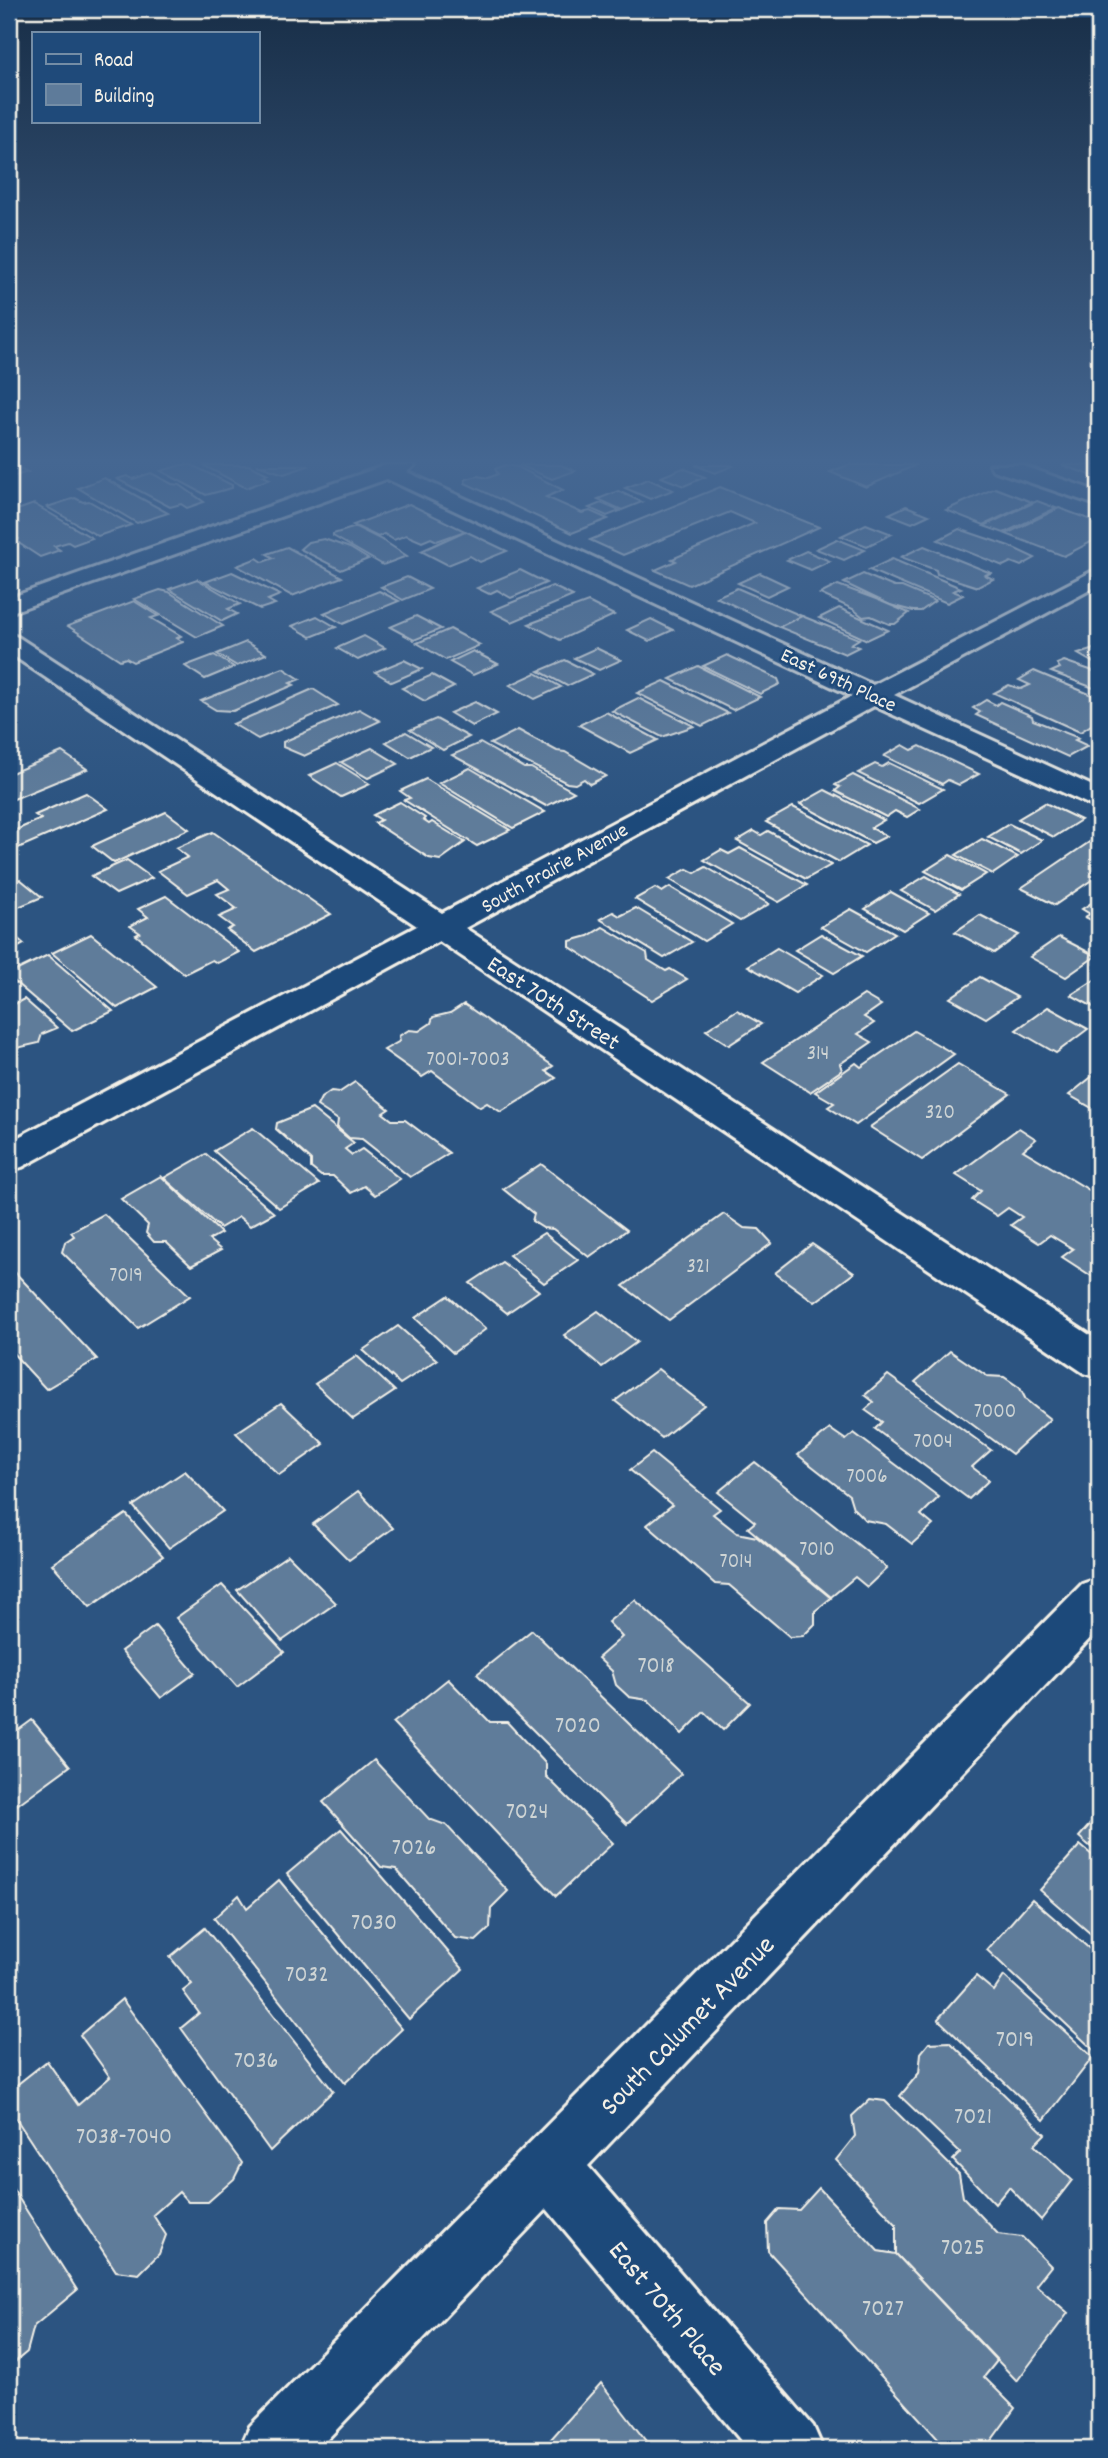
<svg xmlns="http://www.w3.org/2000/svg" width="1108" height="2458" viewBox="0 0 1108 2458" font-family="Dekko,sans-serif">
<style>
.building{fill:#5e7b9a;stroke:#f4f1e8;stroke-width:2}
.lines{fill:none;stroke-linecap:round;stroke-linejoin:round}
.street-casing{stroke:#f4f1e8;stroke-width:6}
.secondary-casing{stroke:#f4f1e8;stroke-width:6}
.street{fill:#1f4a7a;fill-rule:evenodd}
.secondary{fill:#1f4a7a;fill-rule:evenodd}
.labels{text-anchor:middle;stroke-width:5;stroke-linejoin:round;paint-order:stroke}
.far-street-label{font-size:21px;fill:#f4f1e8;stroke:#1f4a7a}
.number-label{font-size:21px;fill:#ced4d4}
.street-label{font-size:24px;fill:#f4f1e8;stroke:#1f4a7a}
.near-number-label{font-size:24px;fill:#ced4d4}
.near-street-label{font-size:28px;fill:#f4f1e8;stroke:#1f4a7a}
</style>
<rect width="100%" height="100%" fill="#2c5481"/>
<filter id="ink" filterUnits="userSpaceOnUse"><feTurbulence type="fractalNoise" baseFrequency=".0143" numOctaves="2"/><feDisplacementMap in="SourceGraphic" scale="14" xChannelSelector="R" yChannelSelector="G"/><feConvolveMatrix kernelMatrix="1 2 1 2 8 2 1 2 1" color-interpolation-filters="sRGB"/></filter>
<g filter="url(#ink)">
<g class="building">
<polygon points="9,465 14,465 28,472 9,478"/>
<polygon points="181,465 192,465 232,485 232,488 206,495 161,471"/>
<polygon points="203,465 249,465 268,474 263,476 270,479 246,488"/>
<polygon points="257,465 305,465 308,466 284,474"/>
<polygon points="505,465 518,467 563,490 546,497 582,513 590,511 608,519 572,533 465,483 466,479 478,476 488,478 498,474 495,469"/>
<polygon points="519,465 561,465 575,471 552,479"/>
<polygon points="695,465 731,465 733,466 715,473"/>
<polygon points="848,465 916,465 866,487 830,472"/>
<polygon points="1062,465 1099,465 1099,478"/>
<polygon points="683,468 705,477 684,486 661,477"/>
<polygon points="151,473 172,484 180,485 204,502 187,508 181,504 170,507 117,479 127,476 133,479"/>
<polygon points="104,478 168,513 137,523 78,488"/>
<polygon points="648,479 673,490 650,499 625,488"/>
<polygon points="720,487 819,527 689,585 655,570 676,561 672,559 755,523 730,512 623,555 590,540"/>
<polygon points="995,488 1032,502 984,525 946,510"/>
<polygon points="618,491 642,502 622,510 598,499"/>
<polygon points="75,498 83,502 89,501 131,525 98,536 47,507"/>
<polygon points="1037,501 1056,508 1004,533 984,526"/>
<polygon points="601,503 620,511 607,516 589,508"/>
<polygon points="34,504 92,538 73,545 68,542 54,546 60,550 40,557 17,542 19,539 9,533 9,507 20,509"/>
<polygon points="409,504 465,531 437,541 431,538 422,542 406,535 394,540 384,534 378,537 353,525"/>
<polygon points="906,506 929,515 912,523 889,514"/>
<polygon points="1059,508 1099,523 1099,538 1064,556 1006,534"/>
<polygon points="866,524 892,534 867,546 841,536"/>
<polygon points="356,527 384,541 407,556 383,565 333,536 333,534"/>
<polygon points="959,529 1009,546 1035,558 1021,566 1011,562 1003,566 938,540"/>
<polygon points="465,531 507,551 480,562 470,556 448,565 421,551"/>
<polygon points="324,539 350,548 368,559 341,570 300,549 308,542"/>
<polygon points="837,539 865,550 844,560 816,549"/>
<polygon points="924,546 991,573 985,575 993,579 978,587 937,574 936,570 901,557"/>
<polygon points="287,547 342,577 292,596 237,566 257,558 263,562 274,558 267,554"/>
<polygon points="806,551 830,561 811,570 787,560"/>
<polygon points="892,559 961,588 953,591 963,595 947,603 869,570"/>
<polygon points="520,570 546,583 511,598 497,590 489,594 477,588"/>
<polygon points="232,572 280,595 268,600 275,604 260,609 205,582"/>
<polygon points="760,573 788,586 767,596 738,583"/>
<polygon points="863,574 894,587 902,587 935,601 921,611 913,611 890,605 844,583"/>
<polygon points="407,577 430,589 403,600 381,587"/>
<polygon points="197,579 240,604 228,609 237,614 222,621 169,589"/>
<polygon points="838,585 876,599 909,613 895,624 889,624 871,616 863,617 853,609 820,594"/>
<polygon points="552,586 573,596 512,622 491,611"/>
<polygon points="737,588 802,616 779,627 716,597"/>
<polygon points="160,590 169,592 223,626 197,637 134,599"/>
<polygon points="379,591 399,601 343,624 324,613"/>
<polygon points="134,601 158,616 151,618 181,636 177,638 183,642 133,662 126,658 120,660 68,626"/>
<polygon points="588,602 614,615 560,640 529,624"/>
<polygon points="839,608 888,630 867,640 819,618"/>
<polygon points="317,616 336,627 311,637 292,626"/>
<polygon points="416,616 441,629 414,640 390,627"/>
<polygon points="802,616 859,639 851,644 859,647 845,654 779,627"/>
<polygon points="651,619 673,630 649,641 627,630"/>
<polygon points="450,629 480,645 446,660 417,643"/>
<polygon points="364,636 385,648 358,660 337,648"/>
<polygon points="246,642 266,654 237,666 217,654"/>
<polygon points="1098,646 1099,666 1078,654 1091,650"/>
<polygon points="596,648 621,660 599,670 574,658"/>
<polygon points="473,651 498,664 473,675 450,662"/>
<polygon points="214,655 234,667 205,679 185,666"/>
<polygon points="727,655 778,679 780,684 760,694 703,666"/>
<polygon points="404,660 422,669 392,682 375,672"/>
<polygon points="565,660 593,674 567,686 539,671"/>
<polygon points="1064,661 1099,673 1099,690 1051,672 1060,668 1057,664"/>
<polygon points="698,666 760,697 733,710 670,679"/>
<polygon points="283,668 300,679 290,683 294,685 233,711 216,710 201,701"/>
<polygon points="1034,671 1099,698 1099,720 1080,732 994,693 1009,685 1021,689 1030,685 1019,680"/>
<polygon points="536,673 561,687 535,699 510,685"/>
<polygon points="432,675 454,687 425,701 402,688"/>
<polygon points="664,681 728,713 702,726 637,693"/>
<polygon points="313,689 338,705 258,739 233,724"/>
<polygon points="638,698 694,726 662,737 612,711"/>
<polygon points="986,700 996,705 1000,702 1032,716 1033,720 1079,738 1075,740 1088,746 1068,757 976,715 980,712 973,708"/>
<polygon points="475,702 497,714 472,726 450,713"/>
<polygon points="359,709 380,721 304,756 283,747 283,742"/>
<polygon points="606,712 658,740 630,753 579,725"/>
<polygon points="436,719 469,737 443,750 410,730"/>
<polygon points="518,730 557,751 565,752 606,776 590,784 584,779 575,784 567,783 490,744"/>
<polygon points="406,732 431,747 410,757 386,742"/>
<polygon points="480,743 524,768 531,768 574,792 546,806 452,755"/>
<polygon points="903,745 912,750 920,746 979,774 959,785 948,780 942,784 884,756"/>
<polygon points="372,748 398,764 368,778 341,762"/>
<polygon points="62,752 87,769 9,801 9,774"/>
<polygon points="337,763 370,784 341,797 309,776"/>
<polygon points="889,763 943,789 919,803 858,773 875,764 882,767"/>
<polygon points="470,768 545,812 513,828 439,783"/>
<polygon points="853,775 920,809 907,817 895,811 886,817 835,791 840,787 835,785"/>
<polygon points="426,779 510,830 477,846 404,800 410,798 400,791"/>
<polygon points="825,790 884,820 871,828 887,836 873,843 800,804"/>
<polygon points="86,793 108,809 9,852 9,833 41,819 35,815"/>
<polygon points="400,802 425,818 423,820 429,824 432,822 465,842 440,860 429,858 375,823 381,820 373,815"/>
<polygon points="1045,803 1081,820 1054,837 1018,819"/>
<polygon points="793,807 867,845 839,862 766,822"/>
<polygon points="166,812 189,829 114,863 92,846"/>
<polygon points="1009,824 1042,840 1021,854 988,837"/>
<polygon points="754,831 761,835 768,831 831,865 806,879 737,841"/>
<polygon points="213,832 331,914 256,952 227,930 233,927 219,917 237,909 217,894 229,889 218,880 188,894 158,871 188,857 176,848"/>
<polygon points="982,839 1018,857 993,874 956,855"/>
<polygon points="1094,839 1099,842 1099,875 1055,905 1021,888"/>
<polygon points="740,848 807,885 779,902 704,860 721,850 729,854"/>
<polygon points="950,855 986,874 961,890 925,871"/>
<polygon points="127,860 152,878 116,894 91,876"/>
<polygon points="706,867 769,904 740,921 669,879 687,869 695,873"/>
<polygon points="926,876 959,894 935,910 901,891"/>
<polygon points="20,879 42,897 9,911 9,885"/>
<polygon points="670,887 732,924 704,941 635,899 655,888 662,892"/>
<polygon points="891,892 929,913 903,930 865,909"/>
<polygon points="166,896 239,952 217,963 212,960 184,974 136,935 140,933 130,926 148,917 138,909"/>
<polygon points="1099,898 1099,924 1085,917 1090,914 1082,909"/>
<polygon points="636,908 692,942 664,958 600,919 613,912 620,916"/>
<polygon points="851,909 895,933 866,952 821,927"/>
<polygon points="980,915 1019,935 994,953 955,932"/>
<polygon points="603,927 647,953 648,960 666,971 670,969 687,979 652,1000 570,947 570,941 588,936"/>
<polygon points="9,931 24,944 9,952"/>
<polygon points="91,934 157,987 117,1008 52,953"/>
<polygon points="821,934 862,956 834,973 795,950"/>
<polygon points="1059,937 1096,956 1066,977 1030,957"/>
<polygon points="777,948 823,975 795,993 748,966"/>
<polygon points="48,955 113,1011 72,1031 9,977 9,974"/>
<polygon points="980,977 1017,997 986,1018 950,998"/>
<polygon points="1099,977 1099,1010 1071,995"/>
<polygon points="864,995 881,1005 864,1017 874,1023 858,1034 872,1042 840,1064 842,1070 810,1092 763,1062"/>
<polygon points="24,999 57,1028 42,1034 39,1043 17,1048 9,1042 9,1007"/>
<polygon points="464,1004 553,1066 546,1071 556,1078 501,1112 487,1103 480,1107 432,1071 422,1077 384,1050 400,1041 399,1036 409,1030 419,1031 431,1023 433,1017 450,1013"/>
<polygon points="1048,1007 1088,1029 1056,1053 1016,1030"/>
<polygon points="737,1010 761,1024 729,1045 706,1030"/>
<polygon points="914,1031 954,1054 856,1125 828,1107 834,1103 815,1092 856,1063 861,1067"/>
<polygon points="958,1064 1010,1094 922,1160 870,1127"/>
<polygon points="1094,1075 1099,1078 1099,1112 1069,1095"/>
<polygon points="355,1082 389,1109 383,1113 392,1120 405,1120 449,1153 410,1177 362,1139 349,1138 337,1127 338,1120 317,1106 321,1098 331,1091 340,1092"/>
<polygon points="312,1109 354,1143 345,1149 352,1155 362,1149 400,1179 375,1195 364,1186 351,1193 333,1176 321,1176 311,1168 311,1160 276,1129 277,1123"/>
<polygon points="253,1128 319,1184 279,1208 214,1151"/>
<polygon points="1019,1128 1036,1139 1023,1150 1099,1196 1099,1281 1062,1257 1073,1249 1050,1235 1039,1243 1011,1225 1022,1217 1008,1208 997,1216 972,1200 981,1191 956,1175"/>
<polygon points="206,1154 274,1213 250,1226 239,1217 220,1228 164,1178"/>
<polygon points="541,1164 627,1230 589,1257 553,1229 543,1228 532,1221 534,1214 503,1189"/>
<polygon points="161,1176 221,1233 209,1240 221,1250 191,1266 166,1242 154,1242 146,1233 148,1225 121,1199"/>
<polygon points="104,1214 190,1296 138,1328 62,1252 65,1242 74,1236 71,1232"/>
<polygon points="724,1214 744,1228 759,1229 772,1243 669,1320 623,1286"/>
<polygon points="544,1233 578,1260 544,1283 509,1255"/>
<polygon points="812,1244 854,1273 815,1302 775,1273"/>
<polygon points="502,1262 539,1291 507,1313 470,1283"/>
<polygon points="9,1266 97,1359 46,1389 9,1349"/>
<polygon points="448,1296 486,1329 453,1353 415,1318"/>
<polygon points="598,1311 637,1342 602,1367 564,1335"/>
<polygon points="398,1326 437,1360 400,1384 363,1350"/>
<polygon points="950,1351 987,1376 1004,1377 1020,1388 1026,1400 1050,1419 1012,1454 915,1382"/>
<polygon points="357,1356 395,1391 353,1419 315,1384"/>
<polygon points="658,1369 704,1405 662,1438 615,1401"/>
<polygon points="888,1375 991,1450 972,1467 989,1480 969,1499 875,1429 882,1422 865,1410 874,1402 865,1395"/>
<polygon points="281,1403 324,1444 279,1475 236,1433"/>
<polygon points="830,1429 846,1440 854,1433 939,1497 921,1515 933,1525 912,1544 886,1524 865,1520 853,1508 849,1495 798,1455"/>
<polygon points="652,1453 720,1509 713,1514 737,1533 757,1537 831,1598 815,1611 815,1624 803,1636 790,1637 729,1585 715,1584 647,1525 672,1505 630,1470"/>
<polygon points="755,1462 887,1568 867,1587 855,1577 831,1597 748,1528 755,1522 718,1492"/>
<polygon points="185,1471 223,1511 169,1548 133,1506"/>
<polygon points="358,1491 393,1528 349,1560 313,1524"/>
<polygon points="126,1514 163,1556 90,1607 52,1564"/>
<polygon points="288,1555 336,1603 282,1641 237,1590"/>
<polygon points="222,1585 284,1652 237,1687 176,1618"/>
<polygon points="635,1600 750,1703 723,1730 704,1712 682,1734 648,1700 629,1697 616,1685 612,1671 598,1658 622,1637 608,1622"/>
<polygon points="155,1626 195,1673 161,1698 121,1651"/>
<polygon points="532,1630 681,1774 627,1824 477,1674"/>
<polygon points="448,1679 490,1722 507,1722 546,1764 546,1776 613,1843 556,1896 393,1723"/>
<polygon points="32,1720 70,1766 17,1805 9,1795 9,1737"/>
<polygon points="374,1760 429,1819 446,1825 508,1891 491,1908 490,1928 476,1941 455,1938 396,1869 381,1867 323,1802"/>
<polygon points="1099,1814 1099,1854 1079,1837"/>
<polygon points="341,1829 463,1969 409,2019 287,1874"/>
<polygon points="1080,1845 1099,1861 1099,1941 1040,1890"/>
<polygon points="279,1880 402,2029 345,2083 214,1918 239,1895 247,1908"/>
<polygon points="1032,1899 1099,1957 1099,2055 987,1950"/>
<polygon points="205,1928 333,2091 270,2151 181,2028 199,2013 183,1991 192,1984 170,1957"/>
<polygon points="976,1976 994,1991 1004,1976 1093,2057 1044,2120 938,2019"/>
<polygon points="122,1999 242,2163 234,2179 208,2202 188,2202 179,2192 153,2215 166,2235 159,2254 139,2274 116,2271 9,2108 9,2091 47,2061 78,2105 110,2077 80,2035"/>
<polygon points="950,2042 1045,2134 1034,2145 1072,2180 1041,2220 1009,2187 995,2204 953,2160 960,2153 900,2096 919,2073 921,2053 929,2043"/>
<polygon points="870,2099 885,2101 959,2174 963,2197 998,2234 1022,2237 1051,2266 1036,2285 1068,2313 1017,2381 896,2254 896,2224 836,2160 855,2136 852,2116"/>
<polygon points="9,2183 77,2290 34,2326 27,2352 9,2367"/>
<polygon points="819,2188 878,2251 896,2254 997,2361 984,2377 1015,2408 985,2449 947,2449 768,2251 767,2223 779,2209 799,2210"/>
<polygon points="601,2383 652,2449 542,2449"/>
</g>
<g class="lines">
<g class="street-casing">
<g id="street">
<polygon points="386,465 415,465 407,472 873,685 1099,568 1099,585 894,695 1099,789 1099,809 874,706 465,928 1099,1341 1099,1378 1084,1373 439,941 22,1167 9,1171 9,1142 417,926 9,653 9,634 18,637 442,913 852,696 387,479 9,613 9,598"/>
<polygon points="1099,1578 1099,1629 588,2166 813,2426 823,2449 748,2449 547,2209 318,2449 240,2449 250,2426 1082,1584"/>
</g>
</g>
<g class="secondary-casing">
<polygon id="secondary" points="990,465 1021,465 1099,492 1099,506 993,470"/>
</g>
<use href="#street" class="street"/>
<use href="#secondary" class="secondary"/>
</g>
</g>
<linearGradient id="sky" x2="0" y2="1"><stop stop-color="#182e47"/><stop offset="0.57" stop-color="#456792"/><stop offset="1" stop-color="#456792" stop-opacity="0"/></linearGradient>
<rect width="1108" height="809" fill="url(#sky)"/>
<g class="labels">
<g class="far-street-label">
<text transform="translate(839 679) rotate(25)" y="7">East 69th Place</text>
<text transform="translate(554 867) rotate(-29)" y="7">South Prairie Avenue</text>
</g>
<g class="number-label">
<text x="818" y="1059">314</text>
<text x="468" y="1065">7001-7003</text>
<text x="940" y="1118">320</text>
<text x="698" y="1272">321</text>
<text x="126" y="1281">7019</text>
<text x="995" y="1417">7000</text>
<text x="933" y="1447">7004</text>
<text x="867" y="1482">7006</text>
<text x="817" y="1555">7010</text>
<text x="736" y="1567">7014</text>
</g>
<g class="street-label">
<text transform="translate(554 1002) rotate(33)" y="8">East 70th Street</text>
</g>
<g class="near-number-label">
<text x="656" y="1672">7018</text>
<text x="578" y="1732">7020</text>
<text x="527" y="1818">7024</text>
<text x="414" y="1854">7026</text>
<text x="374" y="1929">7030</text>
<text x="307" y="1981">7032</text>
<text x="1015" y="2046">7019</text>
<text x="256" y="2067">7036</text>
<text x="973" y="2123">7021</text>
<text x="124" y="2143">7038-7040</text>
<text x="963" y="2254">7025</text>
<text x="883" y="2315">7027</text>
</g>
<g class="near-street-label">
<text transform="translate(686 2024) rotate(-46)" y="10">South Calumet Avenue</text>
<text transform="translate(669 2307) rotate(50)" y="10">East 70th Place</text>
</g>
</g>
<rect width="1108" height="2458" fill="none" stroke="#1f4a7a" stroke-width="35"/>
<rect x="18" y="18" width="1073" height="2423" fill="none" stroke="#f4f1e8" stroke-width="2.5" filter="url(#ink)"/>
<rect x="32" y="32" width="228" height="91" fill="#1f4a7a" stroke="#748da6" stroke-width="2"/>
<rect x="46" y="54" width="35" height="10" fill="#1f4a7a" stroke="#748da6" stroke-width="2"/>
<text x="94" y="66" font-size="21" fill="#f4f1e8">Road</text>
<rect x="46" y="84" width="35" height="21" fill="#5e7b9a" stroke="#748da6" stroke-width="2"/>
<text x="94" y="102" font-size="21" fill="#f4f1e8">Building</text>
</svg>
